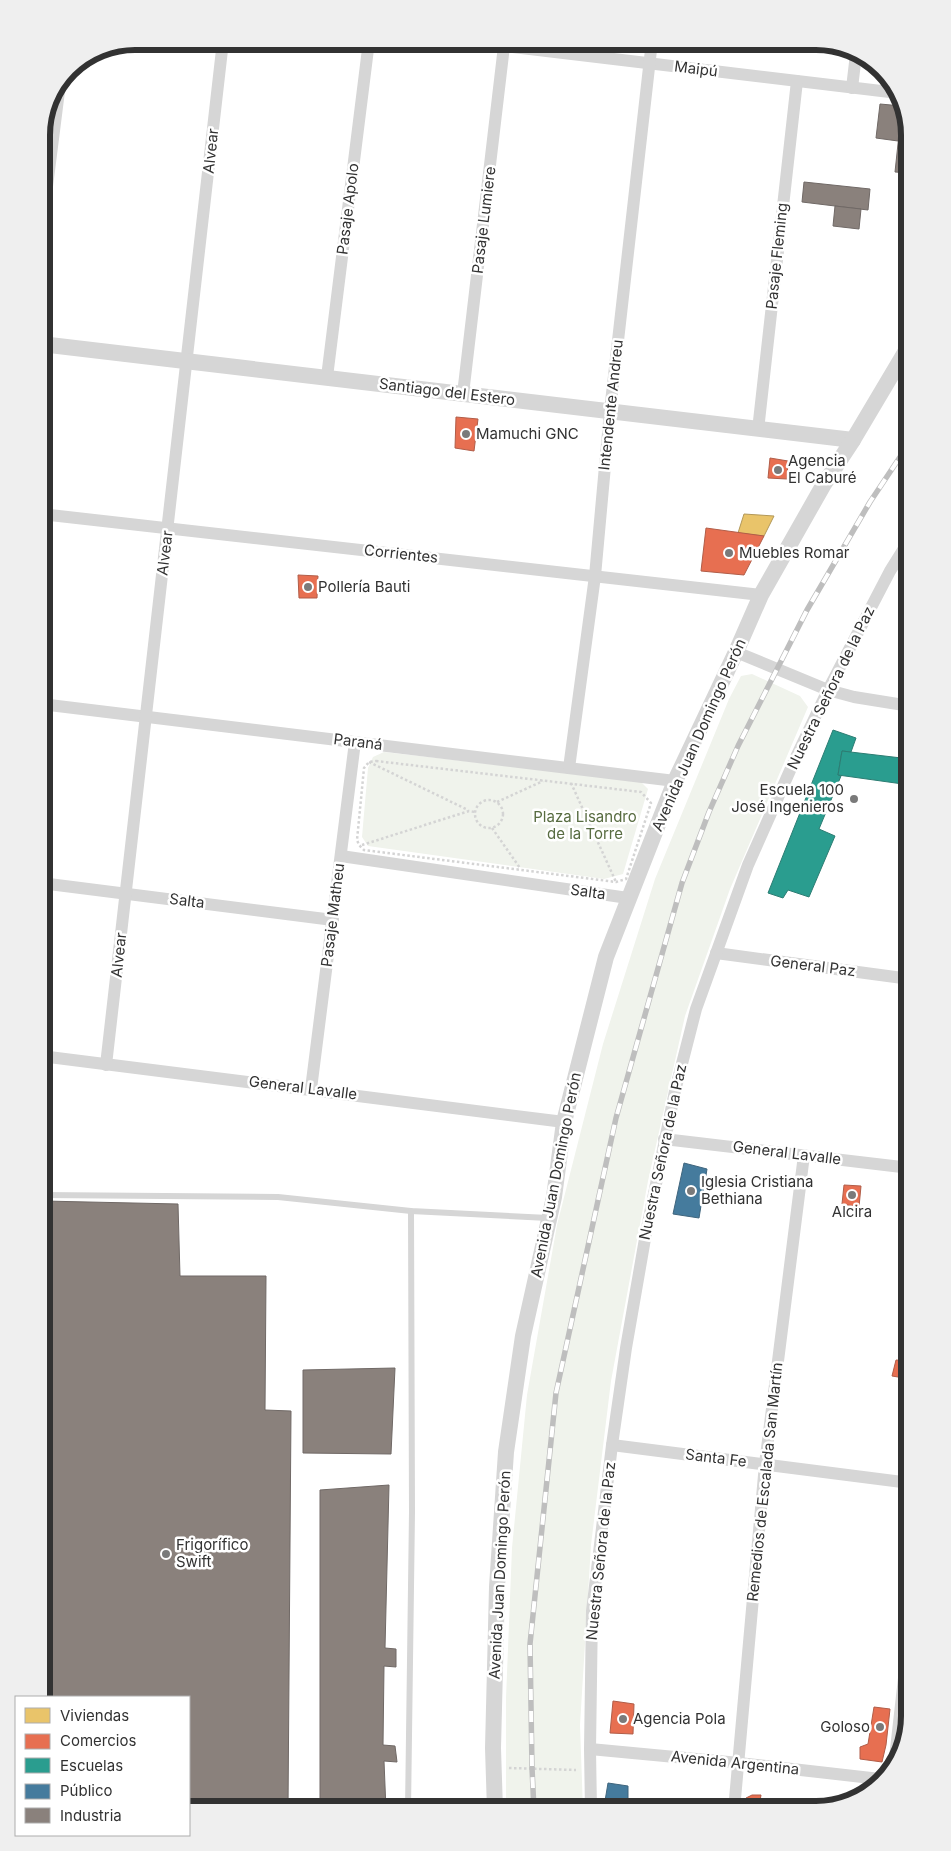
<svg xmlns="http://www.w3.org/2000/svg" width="951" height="1851" viewBox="0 0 951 1851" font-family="Inter,sans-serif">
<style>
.green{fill:#f0f3ec}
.homes{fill:#e9c46a;stroke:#b29859}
.shops{fill:#e76f51;stroke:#b15d48}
.schools{fill:#2a9d8f;stroke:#2c7d73}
.public{fill:#457b9d;stroke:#3f657d}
.industry{fill:#8a817c;stroke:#706966}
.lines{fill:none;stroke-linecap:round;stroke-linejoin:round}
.path{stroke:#d4d4d4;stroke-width:2.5;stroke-dasharray:2.5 2.5;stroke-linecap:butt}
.service{stroke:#d6d6d6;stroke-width:6}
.minor{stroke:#d6d6d6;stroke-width:12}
.tertiary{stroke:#d6d6d6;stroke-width:16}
.rail-casing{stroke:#bebebe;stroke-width:5.5}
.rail{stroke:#fff;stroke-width:4;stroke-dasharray:11;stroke-linecap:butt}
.poi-dot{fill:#7a7a7a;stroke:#fff;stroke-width:2}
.labels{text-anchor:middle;stroke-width:5;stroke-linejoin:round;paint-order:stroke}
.street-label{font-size:15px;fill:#323232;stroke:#fff}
.poi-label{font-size:15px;fill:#323232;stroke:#fff;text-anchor:start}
.park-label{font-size:15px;fill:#586c41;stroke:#fff}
.rim{fill:none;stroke:#323232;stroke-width:6}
</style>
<rect width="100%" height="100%" fill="#fff"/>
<g class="green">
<polygon points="752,674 800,696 808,707 730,889 685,1016 648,1181 611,1381 591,1545 580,1725 583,1810 506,1810 506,1698 512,1548 527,1395 557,1225 603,1044 655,879 729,699 741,676"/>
<polygon points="384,752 640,781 648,789 623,874 604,879 368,846 362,837 368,768 373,757"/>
</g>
<polygon class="homes" points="744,514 774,516 764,536 738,533"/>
<g class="shops">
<polygon points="456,417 478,419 474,451 455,448"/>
<polygon points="770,458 788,461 787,479 768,478"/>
<polygon points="706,528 764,536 744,575 701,571"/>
<polygon points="298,575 318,576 317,598 299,598"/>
<polygon points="844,1185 861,1186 859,1207 842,1204"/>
<polygon points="896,1360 910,1361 910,1379 892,1376"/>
<polygon points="613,1701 634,1704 633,1734 610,1733"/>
<polygon points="874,1707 890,1709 886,1745 882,1762 860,1759 860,1747 868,1744"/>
<polygon points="752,1795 761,1795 759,1807 744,1805 746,1798"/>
</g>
<g class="schools">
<polygon points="833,730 856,738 851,752 842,751 838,775 841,776 819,829 835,836 809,897 788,890 783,898 768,893"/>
<polygon points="842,751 910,759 910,785 838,775"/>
<polygon points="910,841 910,870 906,869"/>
</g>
<g class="public">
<polygon points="684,1163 707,1169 699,1218 673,1214"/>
<polygon points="608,1783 628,1786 628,1810 607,1810 605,1801"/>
</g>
<g class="industry">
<polygon points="880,104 902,106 898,141 876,138"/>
<polygon points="902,106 904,106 910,135 910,173 895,172"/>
<polygon points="804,182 870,189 868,210 802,202"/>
<polygon points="835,206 861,209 859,229 833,226"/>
<polygon points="43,1201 178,1204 180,1276 266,1276 265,1410 291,1411 288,1810 189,1810 189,1697 41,1697 41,1241"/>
<polygon points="395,1368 391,1454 303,1453 303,1370"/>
<polygon points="389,1485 385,1648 396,1649 396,1667 384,1666 383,1745 395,1746 397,1762 384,1761 386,1810 320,1810 320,1490"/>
</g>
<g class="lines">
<g class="path">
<polygon points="376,761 641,792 651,803 626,879 616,882 364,850 359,845 357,840 364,768 369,762"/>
<polyline points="369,762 468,810"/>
<polyline points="571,783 616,882"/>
<circle cx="489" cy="814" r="14"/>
<polyline points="497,802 543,781"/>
<polyline points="492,828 520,868"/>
<polyline points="362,845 469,811 475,812"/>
<polyline points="509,1768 576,1770"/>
</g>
<g class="service">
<polyline points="41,1195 278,1197 411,1211 548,1218"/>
<polyline points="408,1810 412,1512 411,1211"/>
<polyline points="473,1810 494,1809"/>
</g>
<g class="minor">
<polyline points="463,41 898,93"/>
<polyline points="852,88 856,54"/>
<polyline points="41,234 59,91"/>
<polyline points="327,377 369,41"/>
<polyline points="463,394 504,46"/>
<polyline points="758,430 797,81"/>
<polyline points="41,514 761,595"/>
<polyline points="736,652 828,690 854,697 910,706"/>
<polyline points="41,704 675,781"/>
<polyline points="569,768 595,576 610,411 652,41"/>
<polyline points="341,856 628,898"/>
<polyline points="41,883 333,920"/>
<polyline points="716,953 910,979"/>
<polyline points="41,1056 564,1122"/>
<polyline points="106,1065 223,41"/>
<polyline points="311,1089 355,742"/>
<polyline points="664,1139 910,1168"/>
<polyline points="612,1445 910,1483"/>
<polyline points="590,1749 739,1763 880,1779"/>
<polyline points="894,1767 910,1625"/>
<polyline points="591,1810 590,1749 592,1611 612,1445 626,1348 646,1233 675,1091 696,1009 748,865 796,757 828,690 890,571 910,539"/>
<polyline points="734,1810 765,1464 804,1155"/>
</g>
<g class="tertiary">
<polyline points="41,344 853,440"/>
<polyline points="495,1810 493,1748 497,1587 506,1452 523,1336 554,1197 564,1122 606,957 675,781 736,652 761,595 824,484 853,440 910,344"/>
</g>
<g class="rail-casing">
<polyline id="rail" points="534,1810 532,1768 530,1644 556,1393 616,1118 682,883 709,812 738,746 807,610 870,502 910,442"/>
</g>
<use href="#rail" class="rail"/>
</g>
<g class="poi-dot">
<circle cx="466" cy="434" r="5"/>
<circle cx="778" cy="470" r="5"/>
<circle cx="729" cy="553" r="5"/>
<circle cx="308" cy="587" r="5"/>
<circle cx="854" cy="799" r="5"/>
<circle cx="691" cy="1191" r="5"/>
<circle cx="852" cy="1195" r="5"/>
<circle cx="166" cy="1554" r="5"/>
<circle cx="623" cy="1719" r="5"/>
<circle cx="880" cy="1727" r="5"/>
</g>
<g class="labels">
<g class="street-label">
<text transform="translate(696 69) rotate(7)" y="5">Maipú</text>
<text transform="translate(211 151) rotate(-84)" y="5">Alvear</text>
<text transform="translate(348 209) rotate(-83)" y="5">Pasaje Apolo</text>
<text transform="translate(484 220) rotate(-83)" y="5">Pasaje Lumiere</text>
<text transform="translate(777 256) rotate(-84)" y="5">Pasaje Fleming</text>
<text transform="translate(447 392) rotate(7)" y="5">Santiago del Estero</text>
<text transform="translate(611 405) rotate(-84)" y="5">Intendente Andreu</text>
<text transform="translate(165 553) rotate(-83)" y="5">Alvear</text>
<text transform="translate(401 554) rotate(6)" y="5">Corrientes</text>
<text transform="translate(831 688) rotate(-64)" y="5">Nuestra Señora de la Paz</text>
<text transform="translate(699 735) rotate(-66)" y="5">Avenida Juan Domingo Perón</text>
<text transform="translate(358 742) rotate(7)" y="5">Paraná</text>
<text transform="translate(588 892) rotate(8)" y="5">Salta</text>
<text transform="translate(187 901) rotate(7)" y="5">Salta</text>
<text transform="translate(333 915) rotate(-83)" y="5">Pasaje Matheu</text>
<text transform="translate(119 955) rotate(-84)" y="5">Alvear</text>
<text transform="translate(813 966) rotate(7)" y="5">General Paz</text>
<text transform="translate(303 1088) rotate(7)" y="5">General Lavalle</text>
<text transform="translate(663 1152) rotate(-78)" y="5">Nuestra Señora de la Paz</text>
<text transform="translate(787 1153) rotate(7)" y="5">General Lavalle</text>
<text transform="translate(556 1175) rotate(-79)" y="5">Avenida Juan Domingo Perón</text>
<text transform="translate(716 1458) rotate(7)" y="5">Santa Fe</text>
<text transform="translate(765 1482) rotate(-84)" y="5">Remedios de Escalada San Martín</text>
<text transform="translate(601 1551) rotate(-84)" y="5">Nuestra Señora de la Paz</text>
<text transform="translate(500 1575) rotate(-87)" y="5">Avenida Juan Domingo Perón</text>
<text transform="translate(735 1763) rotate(6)" y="5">Avenida Argentina</text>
</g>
<g class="poi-label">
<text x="476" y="439">Mamuchi GNC</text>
<text x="788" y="466">Agencia<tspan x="788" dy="17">El Caburé</tspan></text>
<text x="739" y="558">Muebles Romar</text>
<text x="318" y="592">Pollería Bauti</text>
<text x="844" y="795" text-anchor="end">Escuela 100<tspan x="844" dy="17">José Ingenieros</tspan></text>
<text x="701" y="1187">Iglesia Cristiana<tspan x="701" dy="17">Bethiana</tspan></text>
<text x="852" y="1217" text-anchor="middle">Alcira</text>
<text x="176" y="1550">Frigorífico<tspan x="176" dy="17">Swift</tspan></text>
<text x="633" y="1724">Agencia Pola</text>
<text x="870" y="1732" text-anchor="end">Goloso</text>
</g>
<g class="park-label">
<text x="585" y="822">Plaza Lisandro<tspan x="585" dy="17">de la Torre</tspan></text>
</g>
</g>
<path d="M0 0H951V1851H0ZM135 50H816A85 85 0 0 1 901 135V1716A85 85 0 0 1 816 1801H135A85 85 0 0 1 50 1716V135A85 85 0 0 1 135 50Z" fill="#efefef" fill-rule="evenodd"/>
<path class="rim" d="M135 50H816A85 85 0 0 1 901 135V1716A85 85 0 0 1 816 1801H135A85 85 0 0 1 50 1716V135A85 85 0 0 1 135 50Z"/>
<rect x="15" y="1696" width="175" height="140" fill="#ffffff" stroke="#adadad"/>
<rect x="25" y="1708" width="25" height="15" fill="#e9c46a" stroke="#adadad"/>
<text x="60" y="1721" font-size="15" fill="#323232">Viviendas</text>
<rect x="25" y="1734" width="25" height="15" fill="#e76f51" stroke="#adadad"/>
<text x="60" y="1746" font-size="15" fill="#323232">Comercios</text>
<rect x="25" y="1758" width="25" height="15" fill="#2a9d8f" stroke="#adadad"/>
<text x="60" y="1771" font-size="15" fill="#323232">Escuelas</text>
<rect x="25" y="1784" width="25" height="15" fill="#457b9d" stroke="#adadad"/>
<text x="60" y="1796" font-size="15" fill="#323232">Público</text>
<rect x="25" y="1808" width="25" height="15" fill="#8a817c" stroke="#adadad"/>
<text x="60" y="1821" font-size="15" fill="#323232">Industria</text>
</svg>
